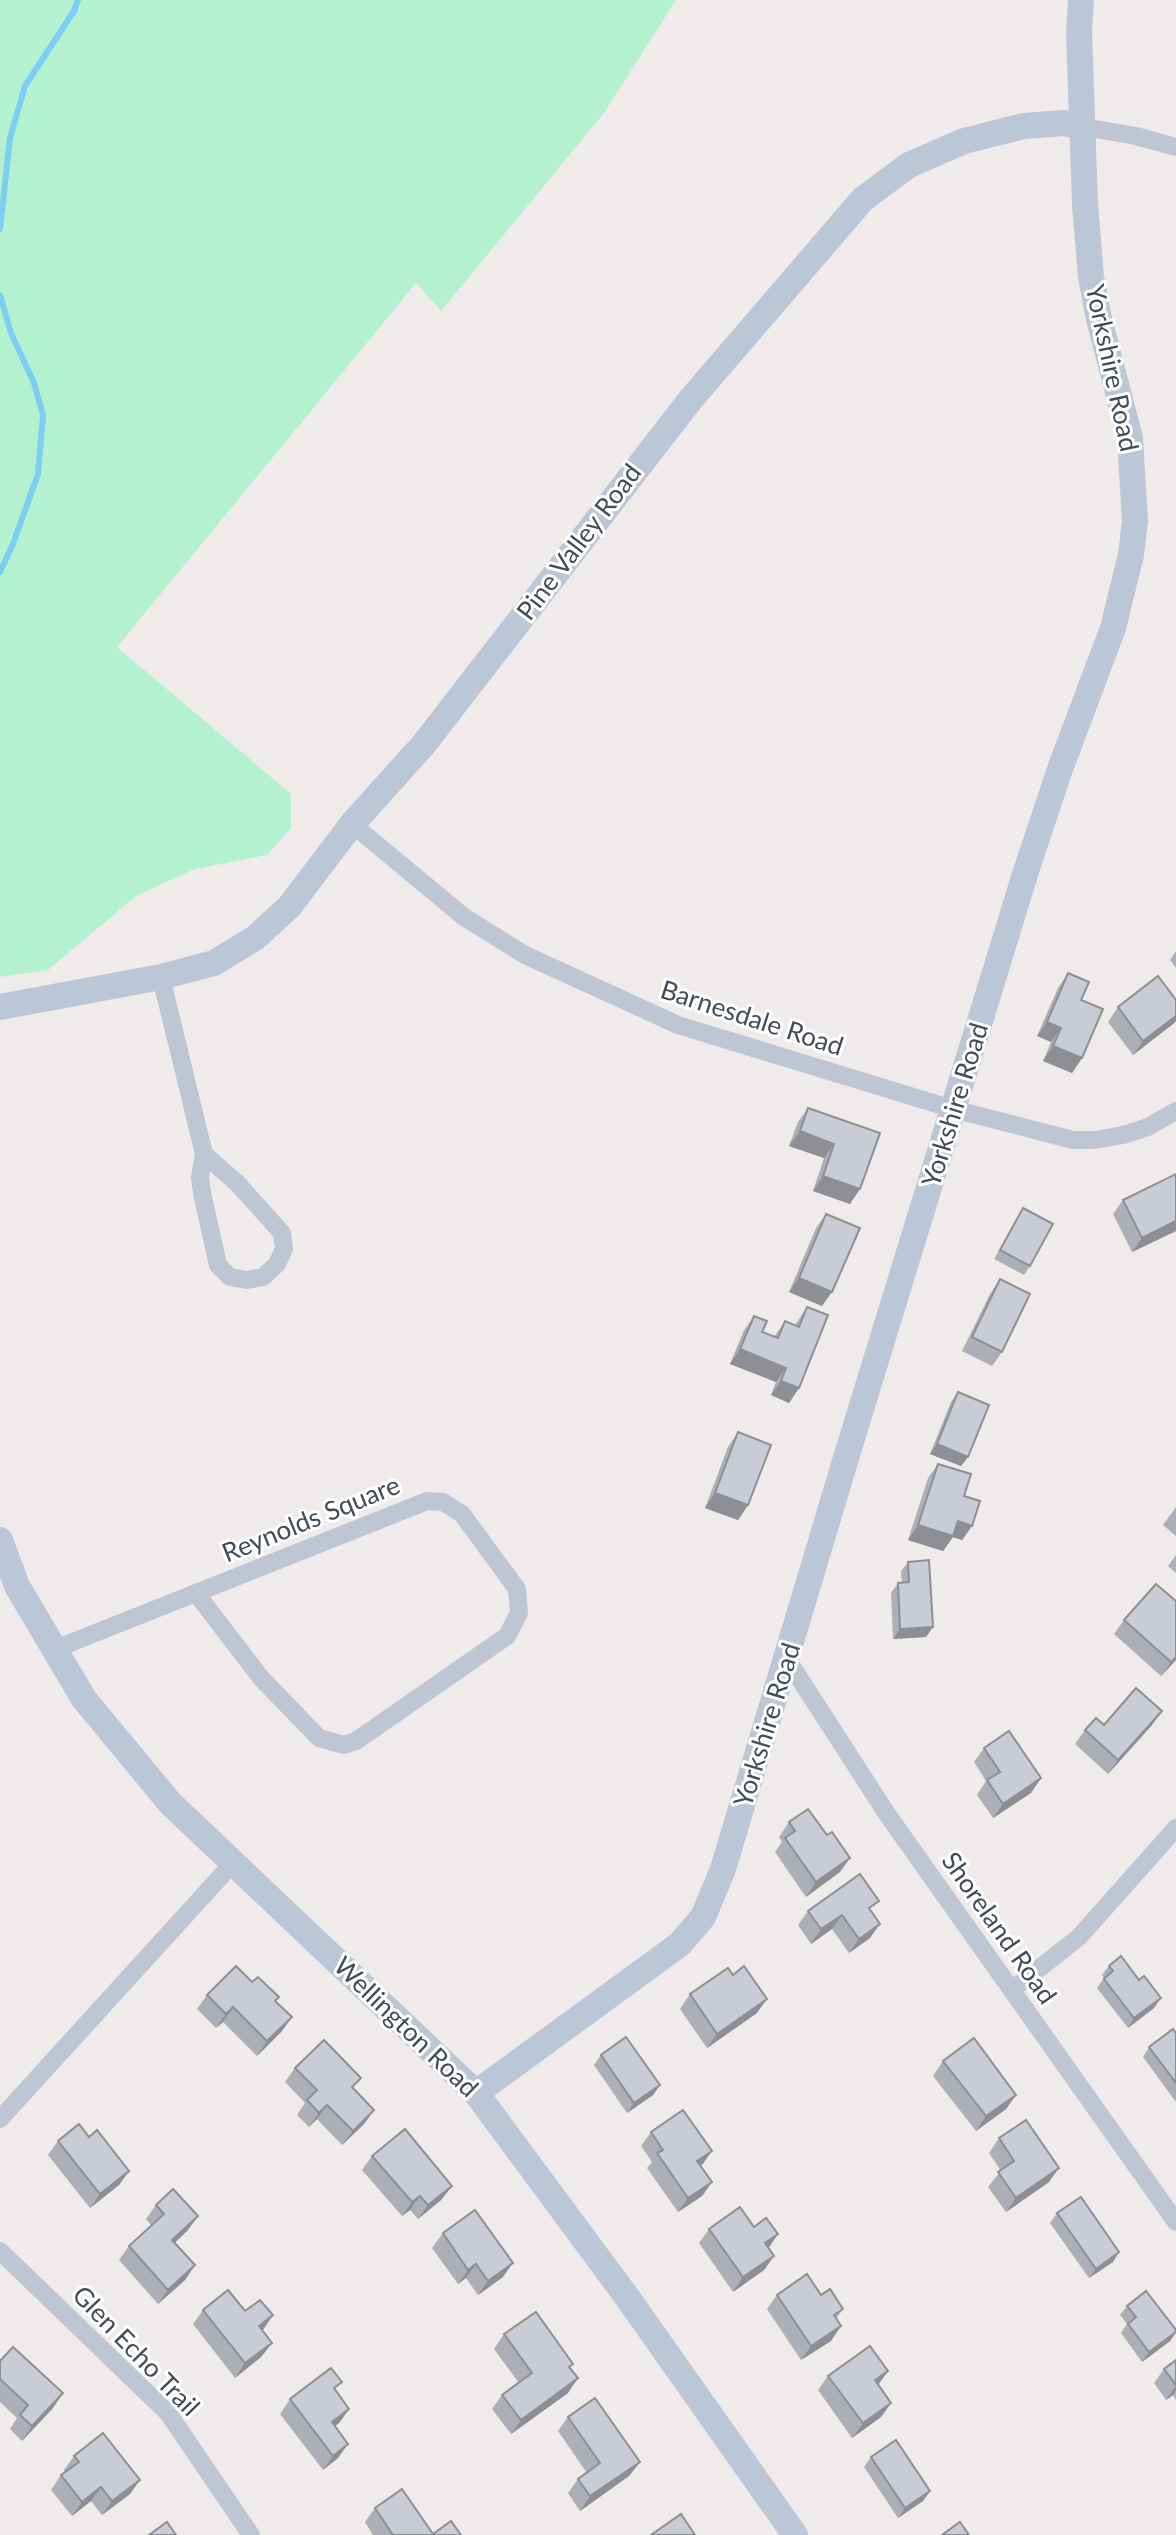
<svg xmlns="http://www.w3.org/2000/svg" width="1176" height="2535" viewBox="0 0 1176 2535" font-family="Lato,sans-serif">
<style>
.green{fill:#b4f1d1}
.lines{fill:none;stroke-linecap:round;stroke-linejoin:round}
.stream{stroke:#7dcef2;stroke-width:6}
.street{stroke:#bdc6d2;stroke-width:18}
.secondary{stroke:#bbc6d6;stroke-width:26}
.wall{fill:#adafb6}
.shaded-wall{fill:#8d8f94}
.building{fill:#c9ccd4;stroke:#8d8f94;stroke-width:2}
.labels{text-anchor:middle;stroke-width:6;stroke-linejoin:round;paint-order:stroke}
.street-label{font-size:26px;fill:#424c59;stroke:#fff}
</style>
<rect width="100%" height="100%" fill="#eeebea"/>
<polygon class="green" points="0,0 676,0 604,113 441,311 416,283 117,647 291,794 291,828 267,855 195,869 136,896 48,970 0,977"/>
<g class="lines">
<g class="stream">
<polyline points="0,229 10,138 25,86 74,11 78,0"/>
<polyline points="0,295 11,333 34,383 43,415 38,474 13,544 0,572"/>
</g>
<g class="street">
<polyline points="1083,127 1136,136 1176,147"/>
<polyline points="352,824 464,917 525,955 678,1025 953,1109 1073,1140 1095,1140 1123,1135 1148,1127 1176,1111"/>
<polyline points="161,977 204,1154 237,1183 282,1233 284,1249 277,1264 263,1277 247,1280 230,1277 218,1265 202,1193 200,1177 204,1154"/>
<polygon points="427,1501 443,1502 462,1514 517,1589 519,1613 507,1636 356,1741 344,1745 319,1738 261,1678 196,1593"/>
<polyline points="55,1649 196,1593"/>
<polyline points="787,1659 887,1814 1176,2222"/>
<polyline points="1012,1990 1079,1937 1176,1828"/>
<polyline points="0,2119 233,1863"/>
<polyline points="0,2251 168,2413 251,2535"/>
</g>
<g class="secondary">
<polyline points="0,1007 161,977 214,963 255,938 289,907 352,824 424,744 691,399 863,199 909,165 964,141 1024,126 1064,123 1083,127"/>
<polyline points="0,1540 17,1586 84,1699 170,1803 476,2093 627,2297 795,2535"/>
<polyline points="476,2093 680,1944 703,1917 723,1869 846,1458 1026,871 1060,769 1113,628 1131,555 1135,521 1130,438 1099,319 1091,277 1085,204 1079,32 1081,0"/>
</g>
</g>
<g class="wall">
<polygon points="1176,951 1176,968 1170,960"/>
<polygon points="1068,973 1081,1000 1082,1058 1072,1073 1043,1061 1051,1042 1037,1036 1058,988"/>
<polygon points="1176,1000 1176,1021 1173,1024 1133,1055 1108,1022 1118,1007"/>
<polygon points="808,1108 880,1133 850,1204 813,1191 824,1158 789,1146 798,1122"/>
<polygon points="1123,1200 1176,1231 1132,1252 1113,1214"/>
<polygon points="1023,1208 1030,1266 1024,1275 994,1259 1017,1218"/>
<polygon points="826,1214 822,1306 789,1292 816,1228"/>
<polygon points="1000,1279 1002,1352 992,1366 962,1351 990,1294"/>
<polygon points="807,1307 799,1388 789,1403 771,1395 776,1382 730,1364 744,1330 754,1316 762,1332 774,1337 785,1321 795,1325"/>
<polygon points="958,1392 968,1457 961,1466 930,1454 951,1402"/>
<polygon points="738,1432 748,1505 738,1520 705,1508 728,1447"/>
<polygon points="938,1464 964,1496 972,1526 962,1540 953,1537 943,1551 908,1540 928,1478"/>
<polygon points="1176,1507 1176,1536 1163,1525"/>
<polygon points="1176,1555 1176,1573 1168,1566"/>
<polygon points="908,1562 933,1627 926,1637 893,1639 891,1593 898,1583 902,1583 901,1571"/>
<polygon points="1124,1620 1176,1660 1161,1676 1114,1634"/>
<polygon points="1104,1725 1152,1725 1108,1774 1075,1744 1085,1730"/>
<polygon points="984,1748 1041,1778 1031,1793 993,1818 977,1795 986,1781 974,1762"/>
<polygon points="789,1822 840,1872 806,1897 775,1852 782,1842 779,1837"/>
<polygon points="808,1911 872,1912 870,1938 849,1953 832,1929 811,1944 798,1925"/>
<polygon points="1109,1966 1139,1980 1154,2008 1128,2028 1097,1988 1104,1978 1102,1975"/>
<polygon points="252,1982 279,1997 276,2001 282,2031 257,2056 223,2022 216,2028 197,2009 207,1995"/>
<polygon points="690,1994 757,2013 707,2048 680,2009"/>
<polygon points="1176,2033 1176,2102 1143,2057 1149,2047"/>
<polygon points="601,2055 660,2085 653,2095 627,2113 594,2065"/>
<polygon points="943,2061 1016,2095 1006,2109 976,2131 933,2076"/>
<polygon points="295,2068 354,2089 374,2110 364,2124 342,2145 317,2119 309,2127 297,2115 305,2103 285,2082"/>
<polygon points="651,2132 701,2166 712,2182 702,2196 678,2212 647,2168 652,2162 641,2146"/>
<polygon points="999,2138 1049,2182 1006,2212 988,2187 1001,2171 989,2153"/>
<polygon points="58,2141 129,2171 119,2185 90,2208 48,2155"/>
<polygon points="372,2156 452,2186 441,2200 418,2219 410,2210 402,2216 362,2170"/>
<polygon points="156,2205 188,2230 174,2243 195,2265 185,2280 158,2304 119,2260 129,2246 152,2226 146,2219"/>
<polygon points="1057,2213 1113,2262 1089,2278 1050,2223"/>
<polygon points="709,2229 769,2248 774,2256 764,2270 733,2292 699,2243"/>
<polygon points="443,2233 503,2277 478,2295 466,2278 458,2284 432,2248"/>
<polygon points="777,2295 821,2295 843,2309 836,2319 831,2341 801,2360 767,2309"/>
<polygon points="1127,2306 1176,2332 1170,2341 1142,2362 1121,2333 1127,2324 1120,2315"/>
<polygon points="203,2310 245,2311 272,2343 261,2357 235,2378 193,2324"/>
<polygon points="504,2334 570,2368 568,2393 511,2434 492,2409 502,2395 519,2383 494,2349"/>
<polygon points="1176,2360 1176,2400 1173,2395 1166,2400 1154,2383 1164,2369"/>
<polygon points="0,2361 53,2408 22,2441 10,2429 17,2418 0,2402"/>
<polygon points="888,2371 878,2385 891,2403 881,2417 852,2438 818,2390 828,2376"/>
<polygon points="336,2391 349,2409 339,2423 335,2426 338,2458 323,2470 280,2414 290,2399"/>
<polygon points="568,2417 640,2462 629,2476 580,2511 568,2493 578,2479 587,2473 558,2431"/>
<polygon points="74,2456 130,2494 102,2515 91,2501 72,2516 51,2490 61,2475 65,2472 64,2470"/>
<polygon points="871,2457 930,2491 923,2501 898,2518 864,2467"/>
<polygon points="375,2508 433,2534 461,2535 373,2535 365,2522"/>
</g>
<g class="shaded-wall">
<polygon points="1176,1016 1176,1021 1173,1024 1133,1055 1143,1041"/>
<polygon points="1047,1022 1061,1028 1051,1042 1037,1036"/>
<polygon points="1053,1046 1082,1058 1072,1073 1043,1061"/>
<polygon points="800,1131 834,1144 824,1158 789,1146"/>
<polygon points="823,1176 860,1189 850,1204 813,1191"/>
<polygon points="1176,1221 1176,1231 1132,1252 1142,1238"/>
<polygon points="799,1278 832,1292 822,1306 789,1292"/>
<polygon points="740,1349 786,1368 776,1382 730,1364"/>
<polygon points="781,1381 799,1388 789,1403 771,1395"/>
<polygon points="937,1444 968,1457 961,1466 930,1454"/>
<polygon points="715,1493 748,1505 738,1520 705,1508"/>
<polygon points="958,1521 972,1526 962,1540 953,1537 943,1551 908,1540 918,1525"/>
<polygon points="933,1627 926,1637 893,1639 900,1629"/>
<polygon points="1176,1657 1176,1660 1161,1676 1171,1662"/>
<polygon points="1162,1711 1152,1725 1108,1774 1118,1760"/>
<polygon points="1041,1778 1031,1793 993,1818 1003,1804"/>
<polygon points="850,1858 840,1872 806,1897 816,1882"/>
<polygon points="842,1915 832,1929 811,1944 821,1929"/>
<polygon points="880,1924 870,1938 849,1953 859,1939"/>
<polygon points="1161,1998 1154,2008 1128,2028 1134,2018"/>
<polygon points="767,1999 757,2013 707,2048 717,2034"/>
<polygon points="233,2007 223,2022 216,2028 226,2014"/>
<polygon points="292,2017 282,2031 257,2056 267,2041"/>
<polygon points="660,2085 653,2095 627,2113 634,2103"/>
<polygon points="1016,2095 1006,2109 976,2131 986,2116"/>
<polygon points="327,2105 317,2119 309,2127 319,2113"/>
<polygon points="374,2110 364,2124 342,2145 353,2131"/>
<polygon points="712,2151 702,2165 687,2175 697,2161"/>
<polygon points="1059,2168 1049,2182 1006,2212 1016,2198"/>
<polygon points="129,2171 119,2185 90,2208 100,2194"/>
<polygon points="712,2182 702,2196 678,2212 688,2198"/>
<polygon points="452,2186 441,2200 418,2219 428,2205"/>
<polygon points="420,2196 410,2210 402,2216 412,2202"/>
<polygon points="198,2216 188,2230 162,2255 172,2240"/>
<polygon points="778,2234 768,2249 765,2243"/>
<polygon points="1119,2252 1113,2262 1089,2278 1096,2269"/>
<polygon points="774,2256 764,2270 733,2292 743,2277"/>
<polygon points="513,2263 503,2277 478,2295 488,2281"/>
<polygon points="476,2264 466,2278 458,2284 468,2270"/>
<polygon points="195,2265 185,2280 158,2304 168,2290"/>
<polygon points="273,2315 263,2330 249,2340 259,2326"/>
<polygon points="841,2326 831,2341 801,2360 811,2346"/>
<polygon points="1176,2332 1170,2341 1142,2362 1149,2352"/>
<polygon points="272,2343 261,2357 235,2378 245,2363"/>
<polygon points="888,2371 878,2385 875,2380"/>
<polygon points="578,2378 568,2393 511,2434 521,2420"/>
<polygon points="1176,2386 1176,2390 1173,2395 1166,2400"/>
<polygon points="63,2393 53,2408 22,2441 32,2426"/>
<polygon points="891,2403 881,2417 852,2438 863,2423"/>
<polygon points="349,2409 339,2423 322,2436 332,2422"/>
<polygon points="348,2444 338,2458 323,2470 333,2456"/>
<polygon points="640,2462 629,2476 580,2511 590,2496"/>
<polygon points="140,2480 130,2494 102,2515 112,2501"/>
<polygon points="101,2487 91,2501 72,2516 82,2502"/>
<polygon points="930,2491 923,2501 898,2518 905,2508"/>
</g>
<g class="building">
<polygon points="1068,973 1089,982 1081,1000 1103,1009 1082,1058 1053,1046 1061,1028 1047,1022"/>
<polygon points="1158,976 1176,1000 1176,1016 1143,1041 1118,1007"/>
<polygon points="808,1108 880,1133 860,1189 823,1176 834,1144 800,1131"/>
<polygon points="1176,1174 1176,1221 1142,1238 1123,1200"/>
<polygon points="1023,1208 1053,1224 1030,1266 1000,1250"/>
<polygon points="826,1214 860,1228 832,1292 799,1278"/>
<polygon points="1000,1279 1030,1294 1002,1352 972,1337"/>
<polygon points="807,1307 828,1315 799,1388 781,1381 786,1368 740,1349 754,1316 767,1321 762,1332 778,1338 785,1321 799,1327"/>
<polygon points="958,1392 989,1405 968,1457 937,1444"/>
<polygon points="738,1432 771,1445 748,1505 715,1493"/>
<polygon points="938,1464 971,1474 964,1496 980,1501 972,1526 958,1521 953,1536 918,1525"/>
<polygon points="929,1560 933,1627 900,1629 898,1583 909,1582 908,1562"/>
<polygon points="1156,1584 1176,1601 1176,1657 1171,1662 1124,1620"/>
<polygon points="1136,1688 1162,1711 1118,1760 1085,1730 1096,1718 1104,1725"/>
<polygon points="1009,1731 1041,1778 1003,1804 987,1780 1000,1772 984,1748"/>
<polygon points="808,1809 827,1835 832,1832 850,1858 816,1882 785,1838 795,1831 789,1822"/>
<polygon points="860,1874 879,1901 869,1908 880,1924 859,1939 842,1915 821,1929 808,1911"/>
<polygon points="1121,1956 1139,1980 1144,1976 1161,1998 1134,2018 1104,1979 1113,1971 1109,1966"/>
<polygon points="236,1966 252,1982 258,1977 279,1997 275,2001 292,2017 267,2041 233,2007 226,2014 207,1995"/>
<polygon points="744,1966 767,1999 717,2034 690,1994 728,1968 733,1975"/>
<polygon points="1173,2029 1176,2033 1176,2083 1149,2047"/>
<polygon points="626,2037 660,2085 634,2103 601,2055"/>
<polygon points="974,2038 1016,2095 986,2116 943,2061"/>
<polygon points="324,2040 361,2078 352,2087 374,2110 353,2131 327,2105 319,2113 307,2100 317,2090 295,2068"/>
<polygon points="683,2110 712,2151 697,2161 712,2182 688,2198 657,2153 663,2150 651,2132"/>
<polygon points="1026,2120 1059,2168 1016,2198 998,2172 1014,2161 999,2138"/>
<polygon points="79,2124 89,2137 97,2130 129,2171 100,2194 58,2141"/>
<polygon points="405,2129 452,2186 428,2205 420,2196 412,2202 372,2156"/>
<polygon points="173,2189 198,2216 172,2240 195,2265 168,2290 129,2246 164,2214 156,2205"/>
<polygon points="1081,2197 1119,2252 1096,2269 1057,2213"/>
<polygon points="740,2207 754,2227 766,2218 778,2234 765,2243 774,2256 743,2277 709,2229"/>
<polygon points="475,2210 513,2263 488,2281 476,2264 468,2270 443,2233"/>
<polygon points="807,2274 821,2295 830,2289 843,2309 834,2315 841,2326 811,2346 777,2295"/>
<polygon points="228,2290 245,2311 260,2300 273,2315 259,2326 272,2343 245,2363 203,2310"/>
<polygon points="1146,2291 1176,2330 1176,2332 1149,2352 1128,2324 1136,2317 1127,2306"/>
<polygon points="536,2312 573,2364 569,2367 578,2378 521,2420 502,2395 532,2373 504,2334"/>
<polygon points="870,2346 888,2371 875,2380 891,2403 863,2423 828,2376"/>
<polygon points="13,2347 63,2393 32,2426 20,2415 28,2405 0,2379 0,2361"/>
<polygon points="1176,2360 1176,2385 1164,2369"/>
<polygon points="331,2368 342,2382 334,2388 349,2409 332,2422 348,2444 333,2456 290,2399"/>
<polygon points="595,2398 640,2462 590,2496 578,2479 600,2463 568,2417"/>
<polygon points="103,2433 140,2480 112,2501 101,2487 82,2502 61,2475 79,2462 74,2456"/>
<polygon points="896,2440 930,2491 905,2508 871,2457"/>
<polygon points="402,2489 433,2534 451,2521 461,2535 393,2535 375,2508"/>
<polygon points="681,2514 695,2535 651,2535"/>
<polygon points="167,2522 176,2535 149,2535"/>
<polygon points="960,2522 969,2535 942,2535"/>
</g>
<g class="labels">
<g class="street-label">
<text transform="translate(1112 368) rotate(78)" y="9">Yorkshire Road</text>
<text transform="translate(579 542) rotate(-53)" y="9">Pine Valley Road</text>
<text transform="translate(752 1018) rotate(18)" y="9">Barnesdale Road</text>
<text transform="translate(955 1105) rotate(-73)" y="9">Yorkshire Road</text>
<text transform="translate(311 1519) rotate(-22)" y="9">Reynolds Square</text>
<text transform="translate(767 1725) rotate(-73)" y="9">Yorkshire Road</text>
<text transform="translate(999 1928) rotate(55)" y="9">Shoreland Road</text>
<text transform="translate(406 2027) rotate(44)" y="9">Wellington Road</text>
<text transform="translate(136 2351) rotate(46)" y="9">Glen Echo Trail</text>
</g>
</g>
</svg>
